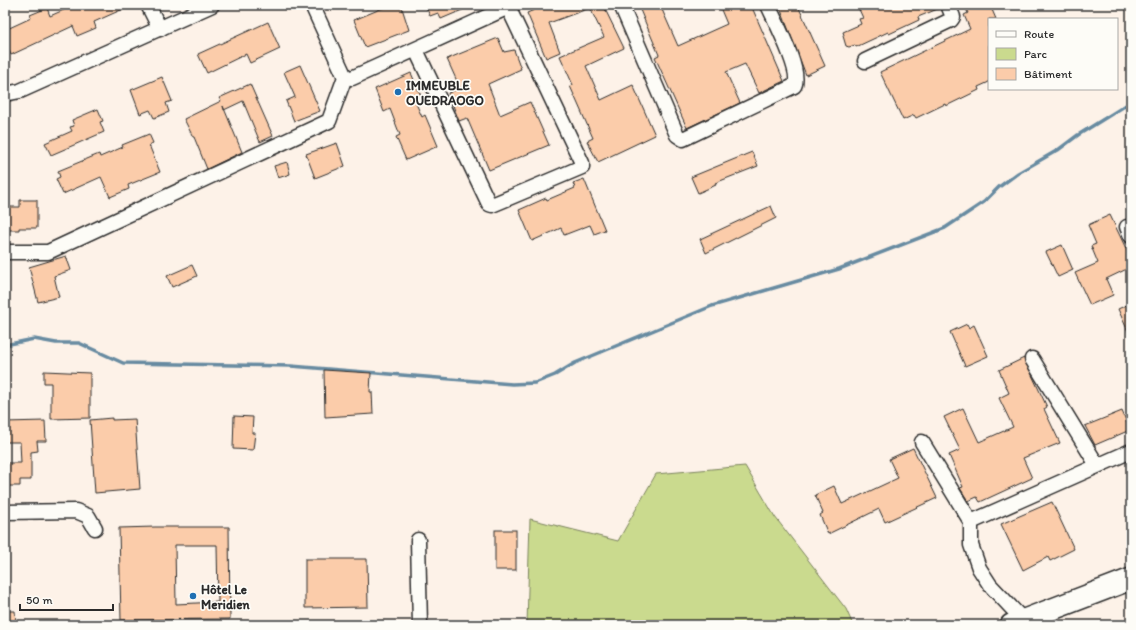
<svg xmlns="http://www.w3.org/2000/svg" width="1136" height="630" viewBox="0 0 1136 630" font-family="Itim,sans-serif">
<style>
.green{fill:#cada8e;stroke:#7a825c}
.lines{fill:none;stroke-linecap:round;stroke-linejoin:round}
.stream{stroke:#678ba1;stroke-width:3.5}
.building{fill:#fbccaa;stroke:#2b2b2b;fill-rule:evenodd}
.street-casing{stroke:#2b2b2b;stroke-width:17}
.secondary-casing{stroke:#2b2b2b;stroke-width:24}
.street{stroke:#fdfcf7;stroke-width:14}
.secondary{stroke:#fdfcf7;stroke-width:21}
.poi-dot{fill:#1f6fb2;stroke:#fdfcf7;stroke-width:1.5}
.labels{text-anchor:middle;stroke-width:3.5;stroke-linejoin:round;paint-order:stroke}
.poi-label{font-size:13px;font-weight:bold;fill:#2b2b2b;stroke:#fdfcf7;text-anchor:start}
</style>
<rect width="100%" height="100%" fill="#fdf2e8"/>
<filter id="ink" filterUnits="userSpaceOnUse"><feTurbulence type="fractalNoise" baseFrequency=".025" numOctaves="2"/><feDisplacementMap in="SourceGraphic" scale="8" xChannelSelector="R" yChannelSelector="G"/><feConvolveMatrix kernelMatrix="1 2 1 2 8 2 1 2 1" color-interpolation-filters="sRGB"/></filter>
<g filter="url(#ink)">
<polygon class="green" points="745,466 775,517 846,609 853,625 527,625 530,519 618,541 656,474"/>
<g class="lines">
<polyline class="stream" points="5,345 34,339 56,343 79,343 123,363 291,366 512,384 535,383 555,375 575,363 712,306 839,269 945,228 984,202 999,187 1018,173 1058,150 1078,135 1131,102"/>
</g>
<g class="building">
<polygon points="75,5 132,5 94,22 96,28 77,36 73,26 11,55 5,42 5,30 31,18 30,15 47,8 50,16"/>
<polygon points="390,5 401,5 409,30 365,47 354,20"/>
<polygon points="425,5 474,5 441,19 438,13 430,16"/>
<polygon points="546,5 603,5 624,48 586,66 601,100 633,85 655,135 598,162 587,141 593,138 570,86 573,85 560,56 604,37 590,8 549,23 560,52 546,58 527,13"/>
<polygon points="638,5 660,5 678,46 727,24 719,5 751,5 784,81 759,93 745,64 726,72 740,103 687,128 655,57 659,55"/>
<polygon points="779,5 796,5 799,8 825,66 806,75"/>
<polygon points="857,5 940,5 940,8 918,17 919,20 889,34 888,32 856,47 855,45 849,47 846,46 843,36 844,35 843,32 861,24 859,19 863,18"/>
<polygon points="964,5 990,5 996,19 989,19 989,82 978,87 979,90 946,106 945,104 916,118 914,115 903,120 880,72 970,29 964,15 968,13"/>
<polygon points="268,22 280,49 250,63 246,54 207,73 198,54"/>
<polygon points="498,38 504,52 514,50 521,69 488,84 500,115 530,102 549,145 489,170 467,118 459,121 454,108 448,93 460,88 447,59"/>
<polygon points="300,65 320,111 294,121 286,101 295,97 284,72"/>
<polygon points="411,73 421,96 414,99 422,117 425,115 438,146 406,160 396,137 400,135 390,109 384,112 375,89"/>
<polygon points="162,77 172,101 166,103 169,112 154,118 150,110 140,114 131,90"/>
<polygon points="250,84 273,136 260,142 243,101 224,110 223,106 242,152 207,169 194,137 193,137 184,119 221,101 219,98"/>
<polygon points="98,109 103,121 100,122 104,132 51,155 45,143 72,131 70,127 74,126 72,120"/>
<polygon points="149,134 153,143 149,145 160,172 128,185 129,189 110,197 101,177 63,194 56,179 60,177 58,171 99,154 100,157 123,147 122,145"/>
<polygon points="337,143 345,166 315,178 306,154"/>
<polygon points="752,152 758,166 715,183 716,185 698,193 691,177"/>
<polygon points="287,162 290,174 278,178 274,166"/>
<polygon points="584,179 605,230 594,234 590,225 564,235 561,228 532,241 519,210 546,198 547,200 575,188 573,183"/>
<polygon points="20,200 37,200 37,228 19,228 19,230 5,230 5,207 20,207"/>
<polygon points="771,206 776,218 706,253 700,239"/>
<polygon points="1110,215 1131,259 1131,267 1106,279 1113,295 1090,305 1075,273 1098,263 1091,246 1096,244 1088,225"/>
<polygon points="1062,245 1073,270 1058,277 1046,252"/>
<polygon points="66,256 71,270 54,276 59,297 38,302 29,267"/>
<polygon points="192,265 197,276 172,287 167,276"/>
<polygon points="1131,303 1131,338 1118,309"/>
<polygon points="967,324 969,328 974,325 988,356 965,366 950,332"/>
<polygon points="1024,358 1047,407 1044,409 1060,443 1023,458 1032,478 980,502 977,497 968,501 960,488 963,487 949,455 960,450 944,417 963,408 979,442 1013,427 999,398 1009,393 999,370"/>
<polygon points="324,370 371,373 370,392 372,392 373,414 325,417"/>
<polygon points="44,371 90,373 90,418 51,419 51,383 44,383"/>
<polygon points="1122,411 1130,430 1095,445 1085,426"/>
<polygon points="234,416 253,417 252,433 255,433 253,450 233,449"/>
<polygon points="112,418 112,420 135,419 140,489 95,493 90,420"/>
<polygon points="45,421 46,441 37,441 38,451 31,452 31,480 20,480 20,486 6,486 5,463 21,463 20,442 5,442 5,422"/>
<polygon points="913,448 937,498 885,522 879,509 828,534 820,515 823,513 815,495 834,486 842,504 898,478 889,459"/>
<polygon points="1052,502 1074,549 1050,561 1048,557 1023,570 1001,524"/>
<path d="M155,527H229L230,619L121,620L119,528ZM175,545H217L218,602L176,604Z"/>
<rect x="495" y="530" width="21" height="40"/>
<polygon points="305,559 367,559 368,607 305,608"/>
<polygon points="5,611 15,611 16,622 5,622"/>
</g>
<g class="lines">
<g class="street-casing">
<g id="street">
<polyline points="148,5 160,29"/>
<path d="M621,5L677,135L683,139L794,86C803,73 774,19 768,5"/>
<polyline points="416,50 489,204 492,205 582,167 582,163 508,7"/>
<polyline points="865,61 951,20 953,17 948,5"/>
<polyline points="345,77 352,78 513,5"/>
<polyline points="5,94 20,91 212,5"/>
<polyline points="1127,227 1131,236"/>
<polyline points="5,252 48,252 329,121 345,77 312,5"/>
<polyline points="1032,359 1097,465"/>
<polyline points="922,442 971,522 971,545 979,568 990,585 1023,620"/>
<polyline points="5,512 76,511 88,516 95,528"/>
<polyline points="971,522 1131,451"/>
<polyline points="418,540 420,625"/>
</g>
</g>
<g class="secondary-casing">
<polyline id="secondary" points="1011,625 1131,579"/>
</g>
<use href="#street" class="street"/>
<use href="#secondary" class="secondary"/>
</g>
</g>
<g class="poi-dot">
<circle cx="398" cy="92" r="4"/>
<circle cx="193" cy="596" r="4"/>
</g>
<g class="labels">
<g class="poi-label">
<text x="406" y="90">IMMEUBLE<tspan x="406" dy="15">OUEDRAOGO</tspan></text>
<text x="201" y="594">Hôtel Le<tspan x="201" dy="15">Meridien</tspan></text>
</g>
</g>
<rect width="1136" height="630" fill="none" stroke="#fdfcf7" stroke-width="20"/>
<rect x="10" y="10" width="1116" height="610" fill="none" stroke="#2b2b2b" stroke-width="1.5" filter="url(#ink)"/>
<rect x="988" y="18" width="130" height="72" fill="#fdfcf7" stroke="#a9a8a5"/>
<rect x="996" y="31" width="20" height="6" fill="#fdfcf7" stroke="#a9a8a5"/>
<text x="1024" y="38" font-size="12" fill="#2b2b2b">Route</text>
<rect x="996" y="48" width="20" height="12" fill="#cada8e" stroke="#a9a8a5"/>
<text x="1024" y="58" font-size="12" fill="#2b2b2b">Parc</text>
<rect x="996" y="68" width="20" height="12" fill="#fbccaa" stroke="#a9a8a5"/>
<text x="1024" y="78" font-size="12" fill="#2b2b2b">Bâtiment</text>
<path d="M20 604v6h93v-6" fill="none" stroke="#2b2b2b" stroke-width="2"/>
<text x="26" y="604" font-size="12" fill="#2b2b2b" stroke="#fdfcf7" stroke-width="3" paint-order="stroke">50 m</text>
</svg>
